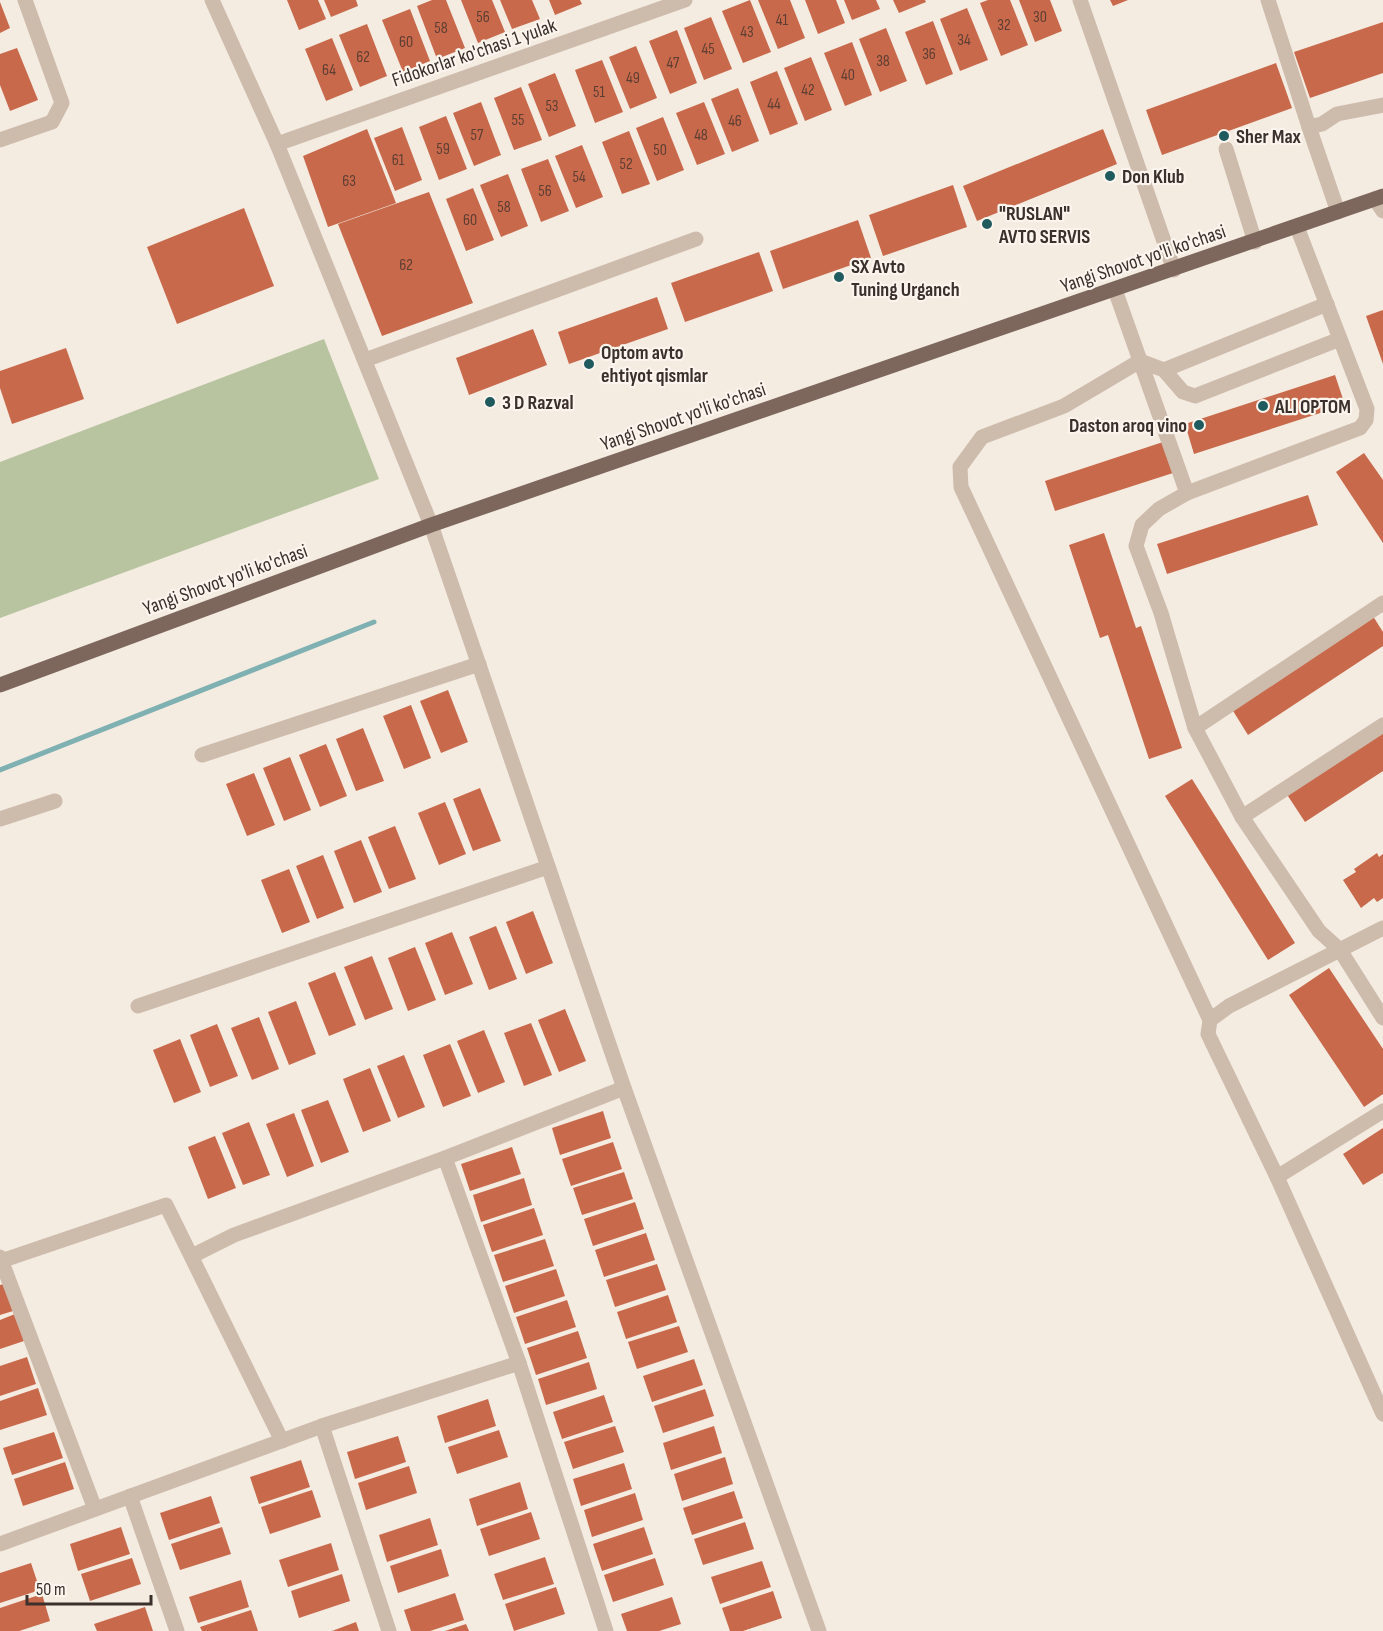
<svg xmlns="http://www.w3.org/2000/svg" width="1383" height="1631" viewBox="0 0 1383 1631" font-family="'Sofia Sans Condensed',sans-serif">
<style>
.green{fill:#b8c4a0}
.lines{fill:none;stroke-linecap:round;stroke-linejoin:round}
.stream{stroke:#7fb0b2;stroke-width:5}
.building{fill:#c8694b}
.minor{stroke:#cdbbac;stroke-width:15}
.major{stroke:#7d675c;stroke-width:15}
.poi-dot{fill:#1f5a5e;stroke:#fbf5ee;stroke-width:2}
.labels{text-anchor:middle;stroke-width:4.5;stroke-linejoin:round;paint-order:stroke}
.number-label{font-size:16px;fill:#5e3e33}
.street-label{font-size:20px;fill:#3b302b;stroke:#fbf5ee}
.poi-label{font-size:20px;font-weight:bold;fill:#3b302b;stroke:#fbf5ee;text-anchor:start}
</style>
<rect width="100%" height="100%" fill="#f4ebe1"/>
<polygon class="green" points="324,339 379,479 0,618 0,462"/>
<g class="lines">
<polyline class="stream" points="0,770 374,622"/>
</g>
<g class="building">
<polygon points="287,0 318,0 326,19 299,30"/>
<polygon points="324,0 356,0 358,6 331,17"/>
<polygon points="432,0 446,0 465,48 437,59 417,6"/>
<polygon points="461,0 492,0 505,32 478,43"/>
<polygon points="500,0 532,0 540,19 512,29"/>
<polygon points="549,0 580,0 582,4 555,15"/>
<polygon points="750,0 771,52 743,63 722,11"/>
<polygon points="758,0 790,0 805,38 778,49"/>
<polygon points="805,0 836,0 845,23 818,34"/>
<polygon points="844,0 876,0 880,9 852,20"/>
<polygon points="893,0 925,0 926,2 899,13"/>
<polygon points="988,0 1010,0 1028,45 1001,56 980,3"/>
<polygon points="1019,0 1050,0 1062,31 1035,42"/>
<polygon points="1110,0 1128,0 1113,6"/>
<polygon points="0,2 10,28 0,33"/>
<polygon points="967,8 988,60 960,71 940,19"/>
<polygon points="410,9 430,61 403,72 382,20"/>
<polygon points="711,17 732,69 704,80 684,28"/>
<polygon points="933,21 953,74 926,85 905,32"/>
<polygon points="1383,22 1383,73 1310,98 1294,52"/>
<polygon points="367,24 387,76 360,87 339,35"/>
<polygon points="886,28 907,81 880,92 859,39"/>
<polygon points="677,30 697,83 670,94 649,41"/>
<polygon points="332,38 353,90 326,101 305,49"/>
<polygon points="852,42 872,95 845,106 824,53"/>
<polygon points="636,46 657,98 630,109 609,57"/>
<polygon points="17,48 38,100 10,111 0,85 0,54"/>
<polygon points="811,57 832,110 805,121 784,68"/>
<polygon points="602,60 623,112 595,123 575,70"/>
<polygon points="1276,63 1292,108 1162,155 1146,110"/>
<polygon points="777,71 798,124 770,135 750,82"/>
<polygon points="555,73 576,126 549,137 528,84"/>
<polygon points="521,87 542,140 514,150 494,98"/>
<polygon points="738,88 759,141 732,152 711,99"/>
<polygon points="481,102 501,155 474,166 453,113"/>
<polygon points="704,102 725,154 697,165 676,113"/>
<polygon points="446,116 467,169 439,180 419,127"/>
<polygon points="663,117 684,170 657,181 636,128"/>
<polygon points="402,127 422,180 395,191 374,138"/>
<polygon points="367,129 396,203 328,227 303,156"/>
<polygon points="1103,129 1117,164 977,221 963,186"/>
<polygon points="629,131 650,184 622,194 602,142"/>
<polygon points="582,145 603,197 576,208 555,156"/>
<polygon points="548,159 569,211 541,222 521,169"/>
<polygon points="508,174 528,226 501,237 480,185"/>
<polygon points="953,185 967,227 883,256 869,215"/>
<polygon points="473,188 494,240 466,251 446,199"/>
<polygon points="429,192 473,303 382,336 338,224"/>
<polygon points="244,208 274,286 177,324 147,247"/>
<polygon points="858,220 871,258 783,289 770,251"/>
<polygon points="759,252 773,291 685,322 671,283"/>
<polygon points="657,297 668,329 569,364 558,332"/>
<polygon points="1383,310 1383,364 1366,316"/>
<polygon points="533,329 547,365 469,395 456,358"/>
<polygon points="66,348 84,399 12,424 0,388 0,371"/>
<polygon points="1335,375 1345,405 1194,454 1185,424"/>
<polygon points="1163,442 1173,473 1055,511 1045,481"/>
<polygon points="1364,453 1383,480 1383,543 1336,472"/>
<polygon points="1308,495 1318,525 1167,574 1157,544"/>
<polygon points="1104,533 1136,628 1141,626 1182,748 1149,759 1108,635 1100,638 1069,545"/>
<polygon points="1371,613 1383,632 1383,646 1248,735 1230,706"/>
<polygon points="448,690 468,742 441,753 420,701"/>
<polygon points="411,705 431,758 404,769 383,716"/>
<polygon points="363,728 384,781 356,791 336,739"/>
<polygon points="1383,730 1383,771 1305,822 1286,793"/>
<polygon points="326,744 347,796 320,807 299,755"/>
<polygon points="290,757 311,810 284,821 263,768"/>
<polygon points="254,773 275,825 247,836 226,784"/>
<polygon points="1192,779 1295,943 1268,960 1165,796"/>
<polygon points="480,788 501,841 473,851 453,799"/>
<polygon points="445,802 466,854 439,865 418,813"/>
<polygon points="395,826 416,879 389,889 368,837"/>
<polygon points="361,840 382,892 354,903 334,851"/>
<polygon points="1377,853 1379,857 1383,854 1383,898 1377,902 1374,898 1361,908 1343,880 1356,872 1354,869"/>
<polygon points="323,855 344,908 317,919 296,866"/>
<polygon points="289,869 310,922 282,933 261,880"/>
<polygon points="533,911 553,963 526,974 506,922"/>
<polygon points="496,926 517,979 489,990 469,937"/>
<polygon points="452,932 473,984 445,995 425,943"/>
<polygon points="415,947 436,1000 408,1011 388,958"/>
<polygon points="372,956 393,1009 365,1020 344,967"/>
<polygon points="1329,968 1383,1049 1383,1094 1364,1107 1289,995"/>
<polygon points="335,972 356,1025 329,1036 308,983"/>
<polygon points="296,1001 316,1054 289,1065 268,1012"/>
<polygon points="565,1009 586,1061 559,1072 538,1020"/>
<polygon points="259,1017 279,1069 252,1080 231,1028"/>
<polygon points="531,1023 552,1075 524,1086 504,1033"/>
<polygon points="217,1024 238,1076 210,1087 190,1035"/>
<polygon points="484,1030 505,1082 478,1093 457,1041"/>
<polygon points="180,1039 201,1092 174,1103 153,1050"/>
<polygon points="450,1044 471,1096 443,1107 423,1055"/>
<polygon points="404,1055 425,1107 398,1118 377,1066"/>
<polygon points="370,1068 391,1121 363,1132 343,1079"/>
<polygon points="328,1100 349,1152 321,1163 301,1110"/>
<polygon points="603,1111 611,1138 560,1155 552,1128"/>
<polygon points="294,1113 314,1166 287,1177 266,1124"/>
<polygon points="249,1122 270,1175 243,1185 222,1133"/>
<polygon points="1383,1128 1383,1173 1363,1185 1343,1154"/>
<polygon points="215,1136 236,1188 208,1199 188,1147"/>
<polygon points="613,1142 622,1169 571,1186 562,1159"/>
<polygon points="512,1147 521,1174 470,1191 461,1164"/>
<polygon points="624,1172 633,1199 582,1215 573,1188"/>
<polygon points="524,1178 532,1205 481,1222 473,1195"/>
<polygon points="635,1202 644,1229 593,1246 584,1219"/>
<polygon points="534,1208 543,1235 492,1252 483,1225"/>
<polygon points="646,1233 655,1260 604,1277 595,1250"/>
<polygon points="545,1239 554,1266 503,1282 494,1255"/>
<polygon points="657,1264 666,1290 615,1307 606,1280"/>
<polygon points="556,1269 565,1296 514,1313 505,1286"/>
<polygon points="4,1284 13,1311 0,1315 0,1285"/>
<polygon points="668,1295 677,1322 626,1339 617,1312"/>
<polygon points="567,1300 576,1327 525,1344 516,1317"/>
<polygon points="15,1314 24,1341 0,1349 0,1320"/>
<polygon points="679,1326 688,1352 637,1369 628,1342"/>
<polygon points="578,1331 587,1358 536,1375 527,1348"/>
<polygon points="27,1357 36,1384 0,1396 0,1366"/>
<polygon points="694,1359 703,1385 652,1402 643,1376"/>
<polygon points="589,1362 597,1389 546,1405 538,1379"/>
<polygon points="38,1388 47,1415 0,1430 0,1401"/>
<polygon points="705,1389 714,1416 663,1433 654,1406"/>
<polygon points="604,1395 613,1422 562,1439 553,1412"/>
<polygon points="488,1399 496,1426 445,1443 437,1416"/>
<polygon points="615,1426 624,1452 573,1469 564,1442"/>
<polygon points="714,1426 722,1453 671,1470 663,1443"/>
<polygon points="499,1430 508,1457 457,1474 448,1447"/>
<polygon points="54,1432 63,1458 12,1475 3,1448"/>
<polygon points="398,1436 406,1462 355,1479 347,1452"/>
<polygon points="725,1457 733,1484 682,1501 674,1474"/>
<polygon points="301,1460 310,1487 259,1504 250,1477"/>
<polygon points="65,1462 74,1489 23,1506 14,1479"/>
<polygon points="624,1463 632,1489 581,1506 573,1479"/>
<polygon points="409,1466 417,1493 366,1510 358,1483"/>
<polygon points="520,1482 528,1509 477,1526 469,1499"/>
<polygon points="312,1490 321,1517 270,1534 261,1507"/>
<polygon points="734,1491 743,1518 692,1535 683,1508"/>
<polygon points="635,1493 643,1520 592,1537 584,1510"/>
<polygon points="211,1496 220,1523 169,1540 160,1513"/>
<polygon points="531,1512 540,1539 489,1556 480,1529"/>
<polygon points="430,1518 438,1545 387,1562 379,1535"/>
<polygon points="745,1522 754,1549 703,1565 694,1539"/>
<polygon points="121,1527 130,1554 78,1571 70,1544"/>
<polygon points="222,1527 231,1554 180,1570 171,1544"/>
<polygon points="644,1527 653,1554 602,1571 593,1544"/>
<polygon points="331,1543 339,1570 288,1587 279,1560"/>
<polygon points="441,1549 449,1576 398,1593 390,1566"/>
<polygon points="545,1557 554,1584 503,1600 494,1574"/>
<polygon points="132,1558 141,1584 90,1601 81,1574"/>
<polygon points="655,1558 664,1585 613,1602 604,1575"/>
<polygon points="762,1561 771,1587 720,1604 711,1577"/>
<polygon points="31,1563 40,1590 0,1603 0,1573"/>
<polygon points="342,1574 350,1601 299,1618 291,1591"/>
<polygon points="241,1580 249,1607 198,1623 189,1597"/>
<polygon points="556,1587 565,1614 514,1631 505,1604"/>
<polygon points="773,1591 782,1618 743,1631 730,1631 722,1608"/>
<polygon points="455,1593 464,1620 430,1631 411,1631 404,1610"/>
<polygon points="42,1594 50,1621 19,1631 0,1631 0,1608"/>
<polygon points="672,1597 681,1624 659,1631 627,1631 621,1614"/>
<polygon points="145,1607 153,1631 97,1631 94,1624"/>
<polygon points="251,1610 258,1631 202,1631 200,1627"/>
<polygon points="356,1622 359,1631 332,1631"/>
<polygon points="466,1624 469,1631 445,1631"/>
</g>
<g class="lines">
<g class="minor">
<polyline points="212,0 277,144 431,525 624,1088 819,1631"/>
<polyline points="1080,0 1174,270"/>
<polyline points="1268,0 1309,127"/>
<polyline points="0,140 52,122 62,103 25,0"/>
<polyline points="277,144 685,0"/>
<polyline points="1226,149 1255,242"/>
<polyline points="1375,199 1383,211"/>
<polyline points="1338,212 1309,127 1322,124 1337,114 1383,105"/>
<polyline points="1115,290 1187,493 1159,509 1142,525 1136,546 1161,613 1195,728 1242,817 1319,931 1340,950 1383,1018"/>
<polyline points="365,360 696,239"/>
<polyline points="1164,370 1327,304"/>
<polyline points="1187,493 1360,428 1366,420 1367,409 1297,227"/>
<polyline points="1195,728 1383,603"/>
<polyline points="202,755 479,664"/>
<polyline points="1242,817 1383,725"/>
<polyline points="0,819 55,801"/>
<polyline points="1383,928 1229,1006 1210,1020 1208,1034 1277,1177 1383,1111"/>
<polyline points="138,1006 548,867"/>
<polyline points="1210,1020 961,487 960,467 982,437 1064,406 1140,361 1164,370 1183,392 1195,396 1340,339"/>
<polyline points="445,1158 519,1363 606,1631"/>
<polyline points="1277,1177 1383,1414"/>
<polyline points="192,1256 234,1235 445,1158 624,1088"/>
<polyline points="0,1257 95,1509"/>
<polyline points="1,1261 166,1205 282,1441"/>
<polyline points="322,1426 389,1631"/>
<polyline points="130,1496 177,1631"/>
<polyline points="0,1544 322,1426 519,1363"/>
</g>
<polyline class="major" points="0,685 431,525 1383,196"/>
</g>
<g class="poi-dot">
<circle cx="1224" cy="136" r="6"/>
<circle cx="1110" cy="176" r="6"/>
<circle cx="987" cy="224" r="6"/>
<circle cx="839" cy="277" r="6"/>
<circle cx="589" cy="364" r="6"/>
<circle cx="490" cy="402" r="6"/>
<circle cx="1263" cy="406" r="6"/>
<circle cx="1199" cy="425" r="6"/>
</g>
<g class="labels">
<g class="number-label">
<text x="483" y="22">56</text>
<text x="1040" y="22">30</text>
<text x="782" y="25">41</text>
<text x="1004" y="30">32</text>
<text x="441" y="33">58</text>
<text x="747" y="37">43</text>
<text x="964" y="45">34</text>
<text x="406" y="47">60</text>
<text x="708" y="54">45</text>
<text x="929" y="59">36</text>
<text x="363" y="62">62</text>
<text x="883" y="66">38</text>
<text x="673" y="68">47</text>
<text x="329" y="75">64</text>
<text x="848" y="80">40</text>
<text x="633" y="83">49</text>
<text x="808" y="95">42</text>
<text x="599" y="97">51</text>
<text x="774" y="109">44</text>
<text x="552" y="111">53</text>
<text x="518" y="125">55</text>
<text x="735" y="126">46</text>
<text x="477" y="140">57</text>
<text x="701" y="140">48</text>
<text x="443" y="154">59</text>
<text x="660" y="155">50</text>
<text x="398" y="165">61</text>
<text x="626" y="169">52</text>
<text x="579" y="182">54</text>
<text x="349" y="186">63</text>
<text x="545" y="196">56</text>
<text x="504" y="212">58</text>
<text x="470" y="225">60</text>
<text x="406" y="270">62</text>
</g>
<g class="street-label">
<text transform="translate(474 52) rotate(-19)" y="7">Fidokorlar ko'chasi 1 yulak</text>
<text transform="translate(1143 258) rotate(-19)" y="7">Yangi Shovot yo'li ko'chasi</text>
<text transform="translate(683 416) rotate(-19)" y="7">Yangi Shovot yo'li ko'chasi</text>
<text transform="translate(225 579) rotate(-20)" y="7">Yangi Shovot yo'li ko'chasi</text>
</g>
<g class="poi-label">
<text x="1236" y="143">Sher Max</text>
<text x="1122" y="183">Don Klub</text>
<text x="999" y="220">"RUSLAN"<tspan x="999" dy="23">AVTO SERVIS</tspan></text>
<text x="851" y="273">SX Avto<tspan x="851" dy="23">Tuning Urganch</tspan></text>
<text x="601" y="359">Optom avto<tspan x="601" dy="23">ehtiyot qismlar</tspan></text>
<text x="502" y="409">3 D Razval</text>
<text x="1275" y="413">ALI OPTOM</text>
<text x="1187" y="432" text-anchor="end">Daston aroq vino</text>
</g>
</g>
<path d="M27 1595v9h124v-9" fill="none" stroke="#3b302b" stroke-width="3"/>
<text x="36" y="1595" font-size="18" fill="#3b302b" stroke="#fbf5ee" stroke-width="4.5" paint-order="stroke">50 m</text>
</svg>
